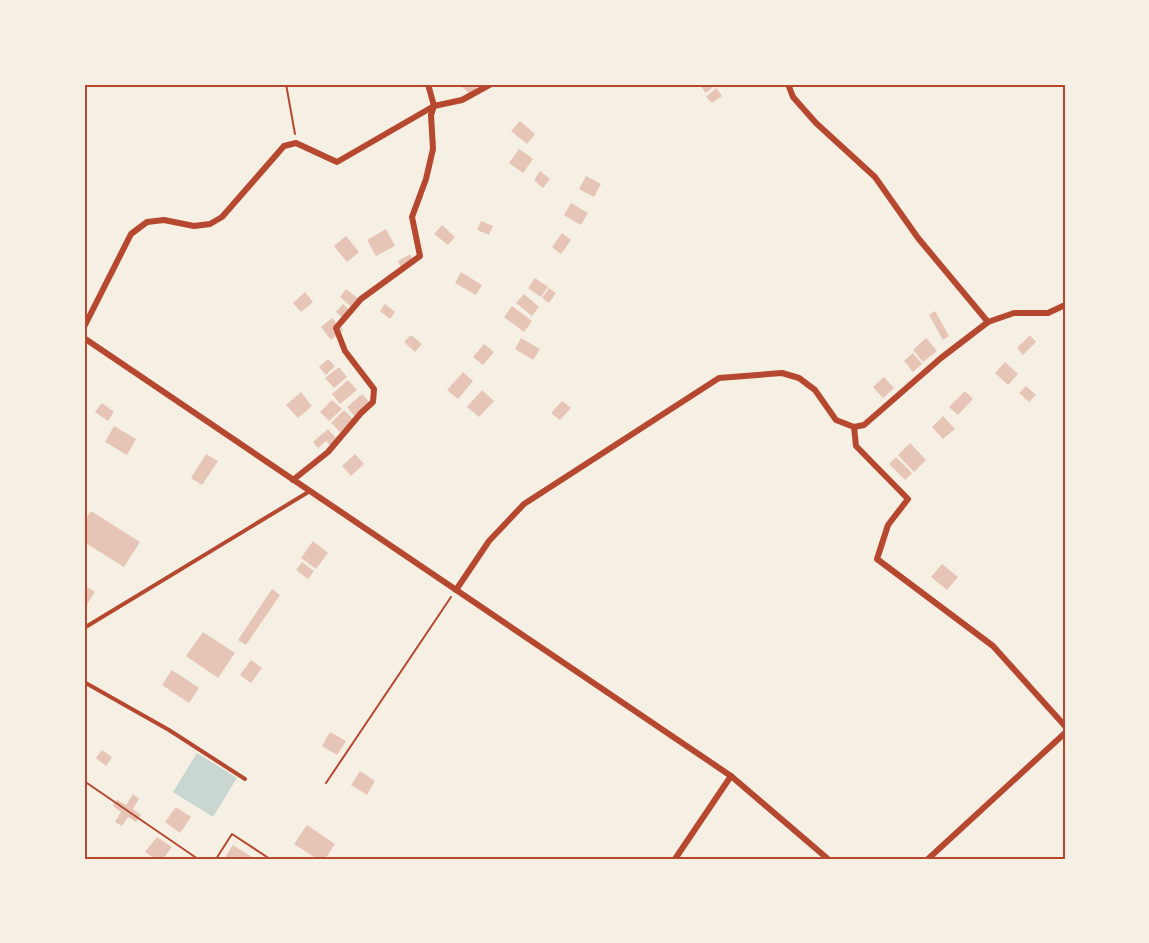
<svg xmlns="http://www.w3.org/2000/svg" width="1149" height="943" viewBox="0 0 1149 943" font-family="'Nunito Sans',sans-serif">
<style>
.water{fill:#c9d6d2}
.building{fill:#e6c5b7}
.lines{fill:none;stroke-linecap:round;stroke-linejoin:round}
.path{stroke:#b5482f;stroke-width:2}
.service{stroke:#b5482f;stroke-width:4}
.minor{stroke:#b5482f;stroke-width:6}
.neatline{fill:none;stroke:#b5482f;stroke-width:2}
</style>
<rect width="100%" height="100%" fill="#f6efe4"/>
<polygon class="water" points="197,753 237,778 213,817 173,792"/>
<g class="building">
<polygon points="459,84 478,84 479,85 470,94"/>
<polygon points="699,84 711,84 713,87 706,93"/>
<polygon points="716,88 722,96 712,103 706,97"/>
<polygon points="520,121 535,134 527,144 511,131"/>
<polygon points="519,149 533,159 523,173 509,163"/>
<polygon points="540,171 550,179 543,188 534,180"/>
<polygon points="586,176 601,184 594,197 579,189"/>
<polygon points="571,203 588,213 581,225 564,215"/>
<polygon points="481,221 493,226 489,235 477,230"/>
<polygon points="442,225 455,237 448,245 434,234"/>
<polygon points="386,229 395,246 376,256 367,240"/>
<polygon points="562,233 571,240 561,254 552,247"/>
<polygon points="346,236 359,252 347,262 334,246"/>
<polygon points="410,254 415,264 402,270 398,261"/>
<polygon points="461,272 482,285 476,295 455,283"/>
<polygon points="535,278 548,287 541,297 528,288"/>
<polygon points="549,288 556,293 549,303 542,298"/>
<polygon points="346,289 361,301 354,309 340,297"/>
<polygon points="305,292 313,302 301,312 293,303"/>
<polygon points="524,294 539,307 532,316 516,303"/>
<polygon points="343,304 353,313 346,321 336,312"/>
<polygon points="385,304 395,312 390,319 380,311"/>
<polygon points="512,306 532,321 524,332 504,317"/>
<polygon points="935,311 949,336 943,340 929,315"/>
<polygon points="332,318 343,330 331,340 321,327"/>
<polygon points="411,335 422,344 415,352 404,342"/>
<polygon points="1030,335 1036,342 1023,355 1017,348"/>
<polygon points="521,338 540,349 533,360 515,349"/>
<polygon points="926,338 937,351 923,362 913,350"/>
<polygon points="484,344 494,352 483,365 473,357"/>
<polygon points="913,353 922,364 913,372 904,361"/>
<polygon points="328,359 335,366 326,375 319,367"/>
<polygon points="1005,362 1018,374 1008,385 995,373"/>
<polygon points="339,367 347,377 334,388 325,378"/>
<polygon points="463,372 473,381 458,399 447,390"/>
<polygon points="884,377 894,388 883,398 873,387"/>
<polygon points="348,380 357,390 340,404 332,394"/>
<polygon points="1026,386 1036,395 1029,402 1019,393"/>
<polygon points="482,390 494,401 479,417 467,407"/>
<polygon points="965,391 973,399 958,415 949,407"/>
<polygon points="301,392 312,406 298,418 286,405"/>
<polygon points="362,394 371,404 355,417 347,407"/>
<polygon points="332,400 342,409 329,421 320,412"/>
<polygon points="562,401 571,408 560,420 551,413"/>
<polygon points="102,403 114,412 108,421 95,412"/>
<polygon points="344,410 353,419 340,432 331,423"/>
<polygon points="943,416 955,429 943,439 932,427"/>
<polygon points="114,426 136,439 127,455 105,442"/>
<polygon points="328,429 338,440 331,446 326,441 318,448 313,442"/>
<polygon points="910,443 926,460 914,472 898,455"/>
<polygon points="206,454 218,461 202,485 191,478"/>
<polygon points="355,454 364,464 351,476 342,466"/>
<polygon points="896,457 912,473 905,480 889,464"/>
<polygon points="91,511 140,542 124,567 84,542 84,522"/>
<polygon points="313,541 328,553 316,569 301,558"/>
<polygon points="302,562 314,571 308,579 296,570"/>
<polygon points="942,564 958,577 947,590 931,577"/>
<polygon points="84,585 95,592 87,604 84,602"/>
<polygon points="272,589 280,595 246,645 238,640"/>
<polygon points="203,632 235,653 218,678 186,656"/>
<polygon points="251,660 262,668 251,683 240,675"/>
<polygon points="172,670 199,688 189,703 162,685"/>
<polygon points="330,732 346,741 337,755 322,746"/>
<polygon points="102,750 112,757 106,766 96,758"/>
<polygon points="360,771 375,781 367,795 351,785"/>
<polygon points="133,794 139,799 133,809 141,815 136,822 128,817 122,826 115,822 121,812 113,806 117,800 126,805"/>
<polygon points="176,807 191,817 180,833 165,822"/>
<polygon points="307,825 335,844 325,859 317,859 294,844"/>
<polygon points="157,837 172,847 163,859 155,859 145,852"/>
<polygon points="233,845 255,859 224,859"/>
</g>
<g class="lines">
<g class="path">
<polyline points="286,84 295,134"/>
<polyline points="84,781 198,859"/>
<polyline points="326,783 451,597"/>
<polyline points="216,859 232,834 270,859"/>
</g>
<g class="service">
<polyline points="84,628 310,491"/>
<polyline points="84,682 169,730 245,779"/>
</g>
<g class="minor">
<polyline points="788,84 793,97 816,123 875,177 918,238 988,322"/>
<polyline points="84,327 131,234 147,222 164,220 194,226 210,224 222,217 284,146 296,143 337,162 434,106 428,84"/>
<polyline points="84,338 731,776 828,859"/>
<polyline points="854,427 856,446 908,499 888,525 877,559 993,646 1065,726"/>
<polyline points="293,480 328,452 361,413 373,402 374,389 345,351 336,328 361,299 420,256 412,217 426,179 433,149 431,115 434,106 462,100 491,84"/>
<polyline points="456,590 489,541 524,504 719,378 782,373 799,378 815,390 836,420 854,427 864,425 941,358 988,322 1014,313 1048,313 1065,305"/>
<polyline points="675,859 731,776"/>
<polyline points="928,859 1065,733"/>
</g>
</g>
<rect width="1149" height="943" fill="none" stroke="#f6efe4" stroke-width="171"/>
<rect x="86" y="86" width="978" height="772" class="neatline"/>
</svg>
